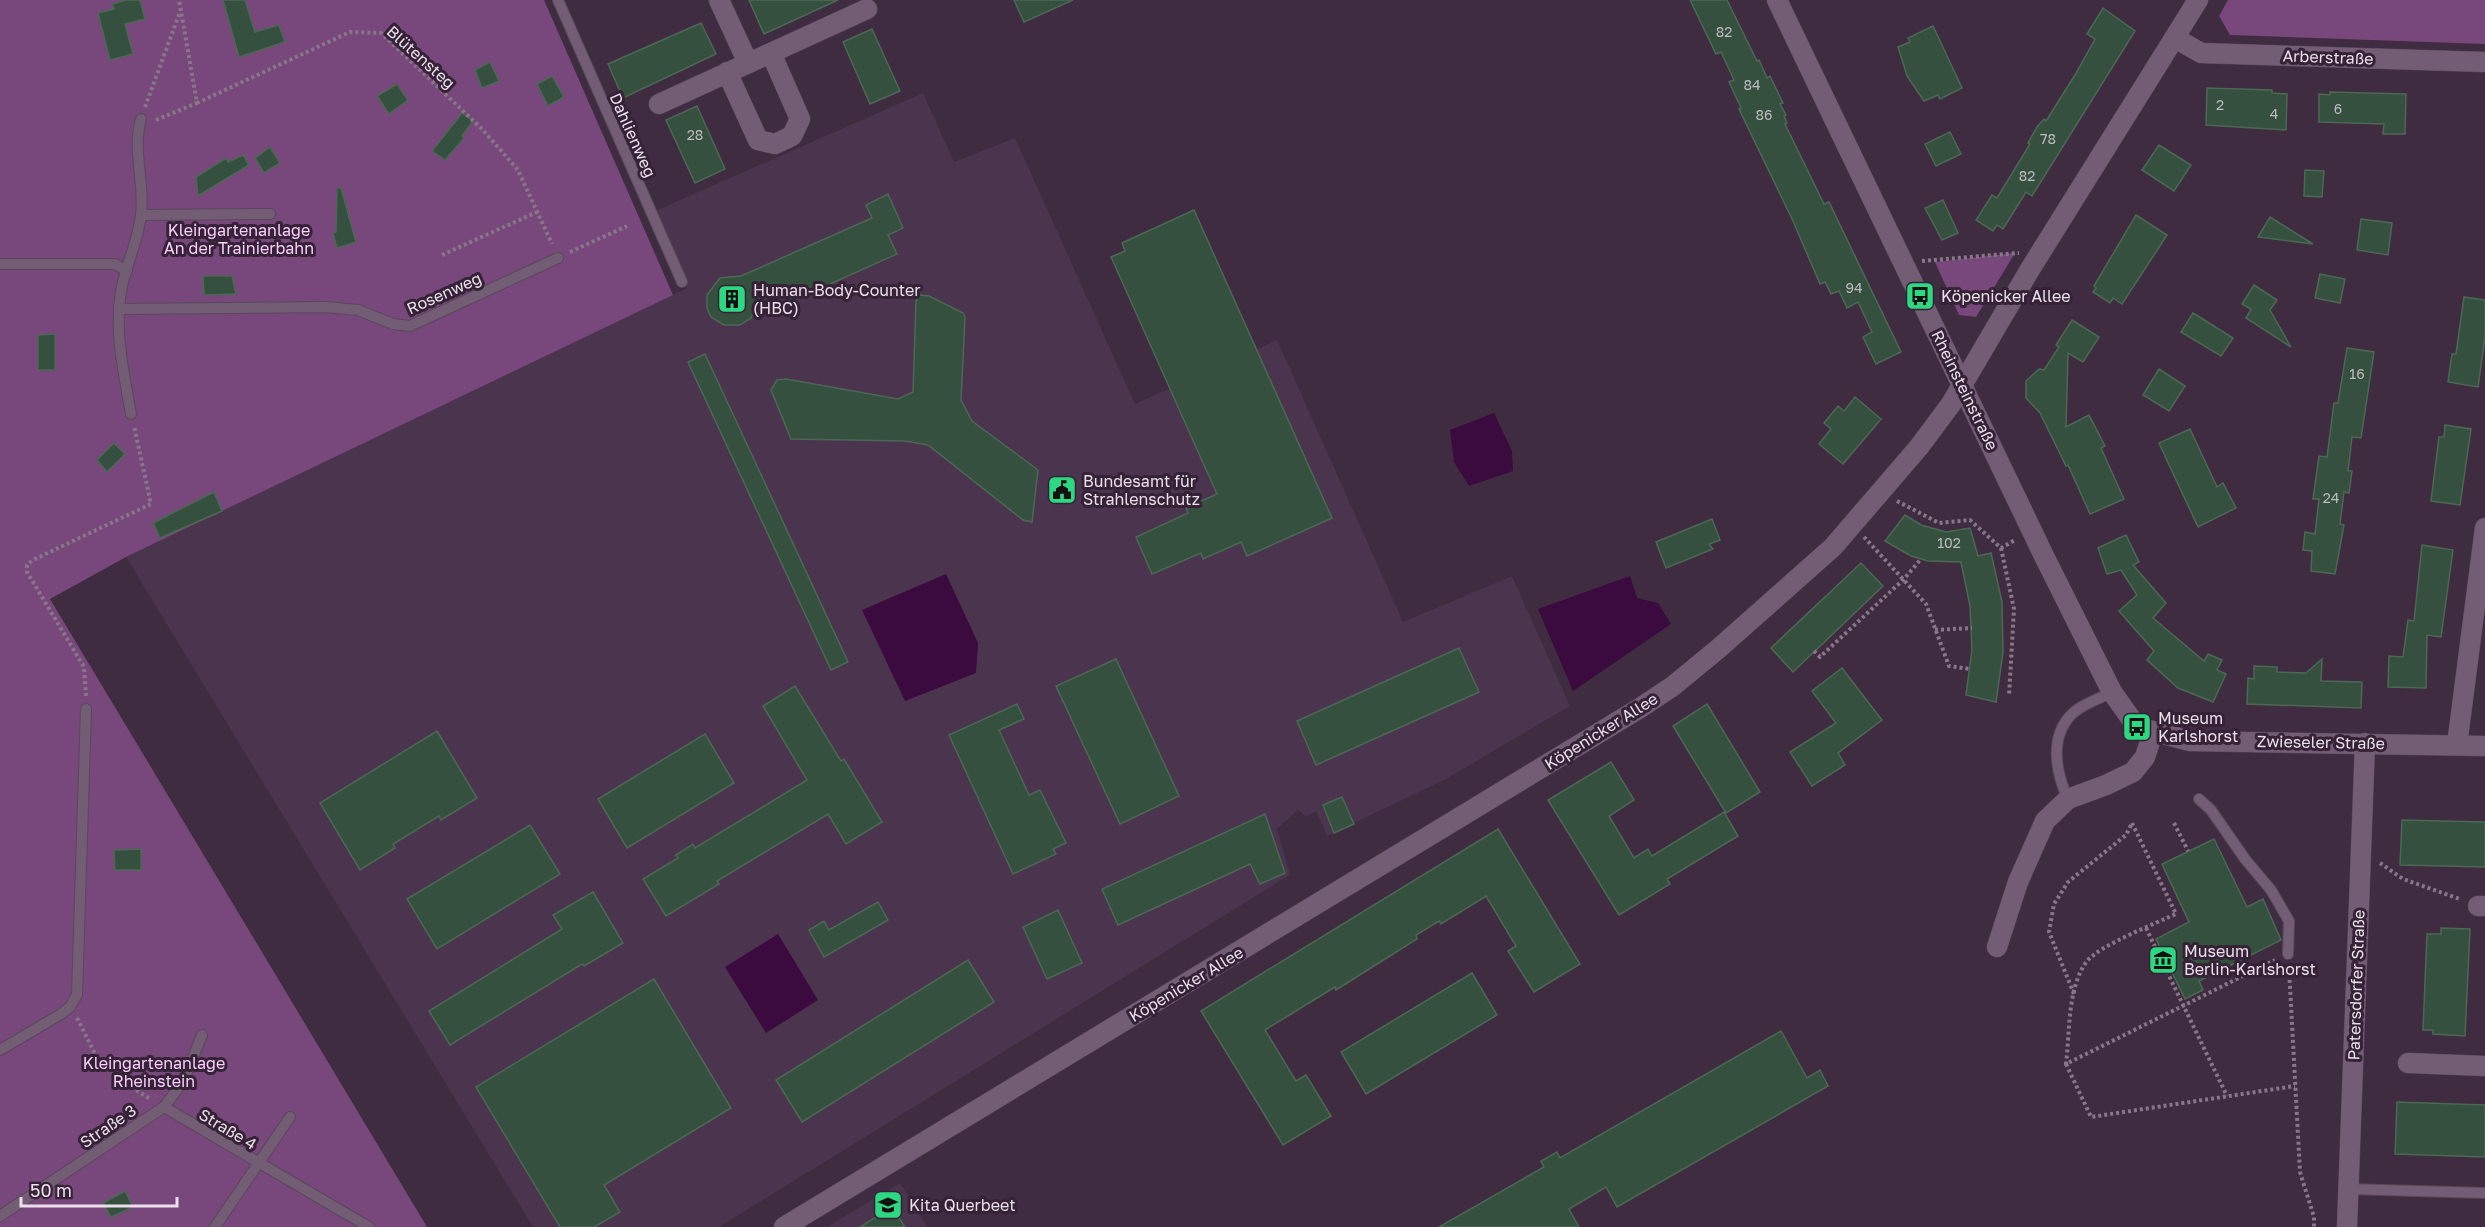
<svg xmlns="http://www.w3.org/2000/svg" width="2485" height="1227" viewBox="0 0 2485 1227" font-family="'Golos Text',sans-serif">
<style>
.built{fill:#4b344d}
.green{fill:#78477c}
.water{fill:#3b0a3f}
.building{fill:#35503e;stroke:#4c6855;stroke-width:1.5}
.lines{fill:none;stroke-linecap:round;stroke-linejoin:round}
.lane-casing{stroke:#58495a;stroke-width:12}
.street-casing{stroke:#58495a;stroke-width:21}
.path{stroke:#877788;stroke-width:4;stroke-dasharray:3 3;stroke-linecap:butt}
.lane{stroke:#735d74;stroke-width:10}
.street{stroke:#735d74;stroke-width:20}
.labels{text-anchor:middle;stroke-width:6;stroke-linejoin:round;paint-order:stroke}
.number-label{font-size:14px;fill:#bebbc0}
.street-label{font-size:16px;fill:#ebdfec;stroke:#352236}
.park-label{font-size:16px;fill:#fbcefd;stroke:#352236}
.poi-label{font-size:16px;fill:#ebdfec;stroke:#352236;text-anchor:start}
</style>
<rect width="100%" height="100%" fill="#3f2c40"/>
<g class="built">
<polygon points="923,93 954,162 1015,138 1135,404 1277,340 1403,622 1512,576 1570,706 1444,780 1327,836 1316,811 1306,817 1298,810 1277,829 1290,875 719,1227 533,1227 126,557 687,288 653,212"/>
<polygon points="900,1183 927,1227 827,1227"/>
</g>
<g class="green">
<polygon points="0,0 544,0 673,295 126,557 50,599 427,1227 0,1227"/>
<polygon points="2228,0 2485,0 2485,44 2230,35 2219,16"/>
<polygon points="2015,253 1976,317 1959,315 1935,262"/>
</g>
<g class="water">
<polygon points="1494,413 1512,451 1513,471 1469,486 1454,462 1450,430"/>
<polygon points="946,574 978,643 976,673 905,701 862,610"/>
<polygon points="1630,576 1637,598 1658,603 1671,624 1573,691 1538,609"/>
<polygon points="778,934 818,1000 766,1033 725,967"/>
</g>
<g class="building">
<polygon points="126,0 140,0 145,19 125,24 133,54 110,60 98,13 114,9 112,4"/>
<polygon points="223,0 245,0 255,32 279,25 285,42 239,57"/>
<polygon points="749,0 838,0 764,34"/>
<polygon points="1014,0 1073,0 1024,22"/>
<polygon points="1690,0 1727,0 1757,61 1759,60 1767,78 1770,76 1783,103 1780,104 1786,115 1784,116 1787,123 1785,124 1824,204 1829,202 1901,352 1876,364 1863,337 1872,332 1858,302 1847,308 1839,291 1831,294 1825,282 1820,284 1793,221 1739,109 1741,108 1729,82 1734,80 1721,52 1716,54"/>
<polygon points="2103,8 2135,31 2032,196 2026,192 2003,229 1997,225 1993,231 1976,220 1992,195 1997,198 2030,144 2028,143 2037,127 2044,119 2046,121 2075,75 2095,39 2087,34"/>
<polygon points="701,23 716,54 623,98 608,64"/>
<polygon points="1933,26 1962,88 1940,99 1938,95 1924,101 1907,76 1898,47 1910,42 1908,38"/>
<polygon points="872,29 900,91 870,104 843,42"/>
<polygon points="490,62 499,81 482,88 475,70"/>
<polygon points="552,76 564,97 548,106 537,84"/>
<polygon points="397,84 408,100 389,114 377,96"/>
<polygon points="2207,88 2272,90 2272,93 2287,94 2286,130 2206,125"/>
<polygon points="2330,92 2406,94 2405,134 2383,134 2384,124 2319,122 2319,94 2330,95"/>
<polygon points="697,106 725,169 695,183 666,120"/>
<polygon points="462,113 473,121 462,136 464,138 445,160 432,151"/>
<polygon points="1950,132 1961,154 1936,166 1925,144"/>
<polygon points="2159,145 2191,165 2174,191 2142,170"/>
<polygon points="270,147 280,163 264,173 255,158"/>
<polygon points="243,155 249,165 198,196 196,177 226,158 228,162"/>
<polygon points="2305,170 2324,171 2322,197 2304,196"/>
<polygon points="337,188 341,188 356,242 337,248 333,233 336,232"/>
<polygon points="888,194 903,228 888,235 897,254 790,302 787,295 756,307 751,318 740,325 724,325 711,317 707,308 707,295 720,278 741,276 872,218 866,205"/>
<polygon points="1943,200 1958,233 1942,240 1925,208"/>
<polygon points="1194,210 1332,518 1247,556 1241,542 1203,559 1201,553 1152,574 1136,537 1188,513 1186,508 1217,494 1111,257 1125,251 1122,243"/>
<polygon points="2136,215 2167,235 2122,304 2113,298 2110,303 2093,292 2096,288 2094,286"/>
<polygon points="2270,217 2313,244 2258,237"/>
<polygon points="2361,219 2392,223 2388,255 2357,250"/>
<polygon points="2320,274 2345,279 2340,303 2315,298"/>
<polygon points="203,276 232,276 236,294 204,295"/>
<polygon points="2254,285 2277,300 2270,310 2291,347 2246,318 2251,309 2242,304"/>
<polygon points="920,295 929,296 963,313 965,317 961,400 972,421 1038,470 1032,522 1023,520 928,445 905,441 791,439 771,390 777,380 786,379 898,399 913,392 916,301"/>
<polygon points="2464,297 2485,300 2485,337 2478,387 2448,382 2452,354 2456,354"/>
<polygon points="2193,313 2233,338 2221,356 2181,332"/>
<polygon points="2072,320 2099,337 2083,362 2068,353 2066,427 2089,415 2105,446 2101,448 2124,499 2090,514 2068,465 2066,466 2040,413 2026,398 2026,381 2039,369 2044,370 2059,347 2056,345"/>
<polygon points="55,334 55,370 38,370 38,335"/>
<polygon points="2347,348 2374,352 2361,438 2352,437 2348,471 2352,471 2349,493 2344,492 2340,524 2344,525 2335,574 2311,571 2312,551 2303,550 2305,532 2315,534 2319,499 2313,499 2319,456 2327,457 2334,403 2338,403"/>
<polygon points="705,354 848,662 831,670 688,362"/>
<polygon points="2159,369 2185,386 2169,411 2143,395"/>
<polygon points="1855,397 1881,419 1843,464 1819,444 1831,429 1824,423 1838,406 1844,411"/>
<polygon points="2445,425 2471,429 2460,505 2431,501 2439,437 2444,437"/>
<polygon points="2190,429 2217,487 2223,483 2236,508 2198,527 2159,443"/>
<polygon points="114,443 125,454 107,472 97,460"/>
<polygon points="214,492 222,511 160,538 153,523"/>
<polygon points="1905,515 1921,525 1946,532 1970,528 1978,556 1991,553 2002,602 2003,652 1996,702 1966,695 1972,650 1970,606 1961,562 1928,561 1911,556 1885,541"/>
<polygon points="1712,519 1720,540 1709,544 1713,549 1666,568 1656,542"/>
<polygon points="2126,535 2139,562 2133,565 2166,603 2153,618 2204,661 2208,654 2222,660 2217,670 2226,674 2213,702 2178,688 2147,660 2154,651 2119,611 2137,595 2121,570 2107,574 2098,548"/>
<polygon points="2422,545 2453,550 2441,637 2427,635 2426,688 2388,687 2389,656 2403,657 2408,620 2414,621"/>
<polygon points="1861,563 1883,586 1793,672 1771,648"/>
<polygon points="1459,648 1479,692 1316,765 1297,721"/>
<polygon points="1116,659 1179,796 1120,824 1056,686"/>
<polygon points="2322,659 2321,681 2362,682 2361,708 2247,704 2248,678 2254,679 2254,666 2277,667 2277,672 2306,673"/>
<polygon points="1842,668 1882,720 1838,753 1845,765 1812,786 1790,752 1836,723 1812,691"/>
<polygon points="795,686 841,761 844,759 882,822 846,844 828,814 717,881 719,884 666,916 643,879 678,858 676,855 693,844 695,848 807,780 763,706"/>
<polygon points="1017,704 1024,719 999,730 1029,795 1040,790 1066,843 1053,849 1056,854 1013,874 949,735"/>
<polygon points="1707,704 1760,792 1726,813 1673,726"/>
<polygon points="437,731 477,798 441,820 439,816 393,844 395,848 360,870 320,803"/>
<polygon points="705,734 734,783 627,848 598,799"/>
<polygon points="1611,762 1634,800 1609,816 1634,858 1648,849 1652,856 1724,812 1738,836 1667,879 1670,884 1619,915 1548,800"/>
<polygon points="1342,797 1354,824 1334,833 1323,805"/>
<polygon points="1265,814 1285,873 1260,884 1250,864 1118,925 1102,889"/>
<polygon points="2402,820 2485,822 2485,867 2400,865"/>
<polygon points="530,825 560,874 437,949 407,899"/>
<polygon points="1498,829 1580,964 1534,992 1508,951 1516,946 1486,896 1441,924 1439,921 1416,935 1417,939 1366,971 1336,990 1335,987 1265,1030 1296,1081 1306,1075 1331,1116 1283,1145 1201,1011"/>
<polygon points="2214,839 2247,907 2263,899 2281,940 2199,981 2203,990 2185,999 2156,939 2189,922 2162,864"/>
<polygon points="141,849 141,870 115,870 114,850"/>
<polygon points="593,892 623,943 584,966 582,964 450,1045 429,1011 562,929 553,915"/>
<polygon points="878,902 888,920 824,957 809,930 824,921 829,930"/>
<polygon points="1058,910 1082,963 1047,979 1023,927"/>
<polygon points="2441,928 2470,929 2465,1036 2433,1034 2433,1030 2423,1030 2427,934 2441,934"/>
<polygon points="968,960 994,1002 802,1122 776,1080"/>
<polygon points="1472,973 1497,1015 1366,1094 1341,1052"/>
<polygon points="654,979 731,1108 604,1185 620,1212 594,1227 560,1227 476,1087"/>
<polygon points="1781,1031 1807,1078 1820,1070 1828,1086 1617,1207 1606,1187 1569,1209 1579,1227 1439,1227 1544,1167 1541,1161 1557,1152 1560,1158"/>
<polygon points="2397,1102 2485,1105 2485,1157 2395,1154"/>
<polygon points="125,1191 133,1207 111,1217 103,1203"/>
<polygon points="892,1207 905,1227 860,1227"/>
</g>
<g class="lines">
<g class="lane-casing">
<g id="lane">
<polyline points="558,0 682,282"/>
<polyline points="141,215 270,214"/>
<polyline points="0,264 115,264 127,271"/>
<polyline points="119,309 326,307 358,310 393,324 410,326 558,258"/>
<path d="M131,414C124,374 114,331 121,291C126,265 138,241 141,215C145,183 132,151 141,119"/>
<path d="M2068,799C2056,773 2049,738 2071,715C2080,705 2099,699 2112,692"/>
<polyline points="2199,799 2211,810 2245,859 2271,890 2289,921 2288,954"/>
<polyline points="0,1050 61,1014 70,1007 77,995 86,709"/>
<polyline points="164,1107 369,1227"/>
<polyline points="2348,1189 2485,1193"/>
<polyline points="0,1216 164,1107 183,1082 202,1035"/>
<polyline points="215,1227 290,1117"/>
</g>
</g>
<g class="street-casing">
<g id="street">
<polyline points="719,0 748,63"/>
<polyline points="1777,0 2044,556 2112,692 2137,727 2190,741 2485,746"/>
<polyline points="2175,38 2201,53 2485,62"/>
<polyline points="727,72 758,140 775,144 792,136 800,119 771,53"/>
<polyline points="659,104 867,9"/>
<polyline points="2457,745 2485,528"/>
<polyline points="2478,906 2485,906"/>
<polyline points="1997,947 2018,882 2045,821 2068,799 2106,785 2133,772 2145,757 2153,732"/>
<polyline points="2408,1063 2485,1066"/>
<polyline points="784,1227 1640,708 1673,686 1718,649 1833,547 1919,447 1951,404 2029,271 2198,0"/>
<polyline points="2347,1227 2365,743"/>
</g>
</g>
<g class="path">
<polyline points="197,103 350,32 381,33 481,128 518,170 552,244"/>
<polyline points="145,107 180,12"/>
<polyline points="156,120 197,103 179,0"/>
<polyline points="570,252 627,226"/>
<polyline points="442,255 537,212"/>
<polyline points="1922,261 2019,253"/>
<polyline points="1897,501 1939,523 1970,520 2001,548 2015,540"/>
<polyline points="1864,537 1926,604 1949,666 1970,669"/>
<polyline points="2001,548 2014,609 2009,696"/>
<polyline points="1935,630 1972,628"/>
<polyline points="1814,651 1820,657 1903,580 1921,559"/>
<polyline points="86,696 84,667 27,572 27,565 33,560 151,504 134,426"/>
<path d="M2132,823L2176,914C2156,923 2099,946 2087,961C2067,988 2070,1032 2066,1064L2275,960"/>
<polyline points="2174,823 2188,851"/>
<polyline points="2380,863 2403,879 2460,899"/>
<polyline points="2146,928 2227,1096"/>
<polyline points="2289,968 2300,1172 2314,1217 2314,1227"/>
<polyline points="2074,994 2049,932 2054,904 2068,882 2126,835 2132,823"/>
<polyline points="77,1018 99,1062 122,1081 150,1099"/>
<polyline points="2066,1064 2091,1117 2295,1086"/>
</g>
<use href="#lane" class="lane"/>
<use href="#street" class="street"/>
</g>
<defs>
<g id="bus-square" transform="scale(1.5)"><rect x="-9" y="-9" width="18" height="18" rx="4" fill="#2ed883" stroke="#352236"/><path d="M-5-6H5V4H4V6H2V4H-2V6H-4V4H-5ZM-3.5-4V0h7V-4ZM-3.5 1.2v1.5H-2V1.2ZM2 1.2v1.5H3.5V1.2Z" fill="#111"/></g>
<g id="building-square" transform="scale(1.5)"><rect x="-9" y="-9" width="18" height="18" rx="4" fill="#2ed883" stroke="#352236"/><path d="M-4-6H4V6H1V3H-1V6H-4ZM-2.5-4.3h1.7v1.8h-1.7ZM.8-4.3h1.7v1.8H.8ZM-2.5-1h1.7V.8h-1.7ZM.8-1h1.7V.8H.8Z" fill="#111"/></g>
<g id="civic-square" transform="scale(1.5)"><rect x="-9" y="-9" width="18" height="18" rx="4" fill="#2ed883" stroke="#352236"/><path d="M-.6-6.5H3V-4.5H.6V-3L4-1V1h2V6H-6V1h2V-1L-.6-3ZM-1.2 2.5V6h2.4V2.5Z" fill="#111"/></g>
<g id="museum-square" transform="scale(1.5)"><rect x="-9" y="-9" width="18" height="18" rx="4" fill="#2ed883" stroke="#352236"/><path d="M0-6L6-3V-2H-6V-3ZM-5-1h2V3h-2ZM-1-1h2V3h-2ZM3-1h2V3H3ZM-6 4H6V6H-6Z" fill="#111"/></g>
<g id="school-square" transform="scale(1.5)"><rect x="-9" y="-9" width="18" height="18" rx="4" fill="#2ed883" stroke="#352236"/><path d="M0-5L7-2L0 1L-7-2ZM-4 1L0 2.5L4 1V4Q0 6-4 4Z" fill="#111"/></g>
</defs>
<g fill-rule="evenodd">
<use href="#bus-square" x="1920" y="296"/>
<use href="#building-square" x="732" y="299"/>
<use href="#civic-square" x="1062" y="490"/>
<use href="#bus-square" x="2137" y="727"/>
<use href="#museum-square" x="2163" y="960"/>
<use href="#school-square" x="888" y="1205"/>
</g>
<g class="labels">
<g class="number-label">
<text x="1724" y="37">82</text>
<text x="1752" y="90">84</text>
<text x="2220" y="110">2</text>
<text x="2338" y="114">6</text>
<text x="2274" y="119">4</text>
<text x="1764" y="120">86</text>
<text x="695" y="140">28</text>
<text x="2048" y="144">78</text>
<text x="2027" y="181">82</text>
<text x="1854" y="293">94</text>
<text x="2357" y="379">16</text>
<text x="2331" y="503">24</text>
<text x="1949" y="548">102</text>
</g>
<g class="street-label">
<text transform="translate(421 57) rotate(42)" y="6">Blütensteg</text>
<text transform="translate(2328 57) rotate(2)" y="6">Arberstraße</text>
<text transform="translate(633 135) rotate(66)" y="6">Dahlienweg</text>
<text transform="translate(444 293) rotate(-24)" y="6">Rosenweg</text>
<text transform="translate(1965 390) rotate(64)" y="6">Rheinsteinstraße</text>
<text transform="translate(1601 731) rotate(-32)" y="6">Köpenicker Allee</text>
<text transform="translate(2321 742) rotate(1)" y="6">Zwieseler Straße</text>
<text transform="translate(1186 984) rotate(-31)" y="6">Köpenicker Allee</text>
<text transform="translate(2356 985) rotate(-88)" y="6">Patersdorfer Straße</text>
<text transform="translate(108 1126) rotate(-34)" y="6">Straße 3</text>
<text transform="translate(228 1129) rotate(31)" y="6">Straße 4</text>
</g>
<g class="park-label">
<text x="239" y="236">Kleingartenanlage<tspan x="239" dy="18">An der Trainierbahn</tspan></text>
<text x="154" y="1069">Kleingartenanlage<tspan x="154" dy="18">Rheinstein</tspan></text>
</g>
<g class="poi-label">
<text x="753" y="296">Human-Body-Counter<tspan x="753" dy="18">(HBC)</tspan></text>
<text x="1941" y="302">Köpenicker Allee</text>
<text x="1083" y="487">Bundesamt für<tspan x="1083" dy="18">Strahlenschutz</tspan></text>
<text x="2158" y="724">Museum<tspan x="2158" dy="18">Karlshorst</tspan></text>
<text x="2184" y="957">Museum<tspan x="2184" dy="18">Berlin-Karlshorst</tspan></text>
<text x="909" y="1211">Kita Querbeet</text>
</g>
</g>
<path d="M21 1197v9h156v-9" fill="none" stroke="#ebdfec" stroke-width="3"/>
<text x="30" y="1197" font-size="18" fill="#ebdfec" stroke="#352236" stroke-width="4.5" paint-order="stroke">50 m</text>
</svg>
